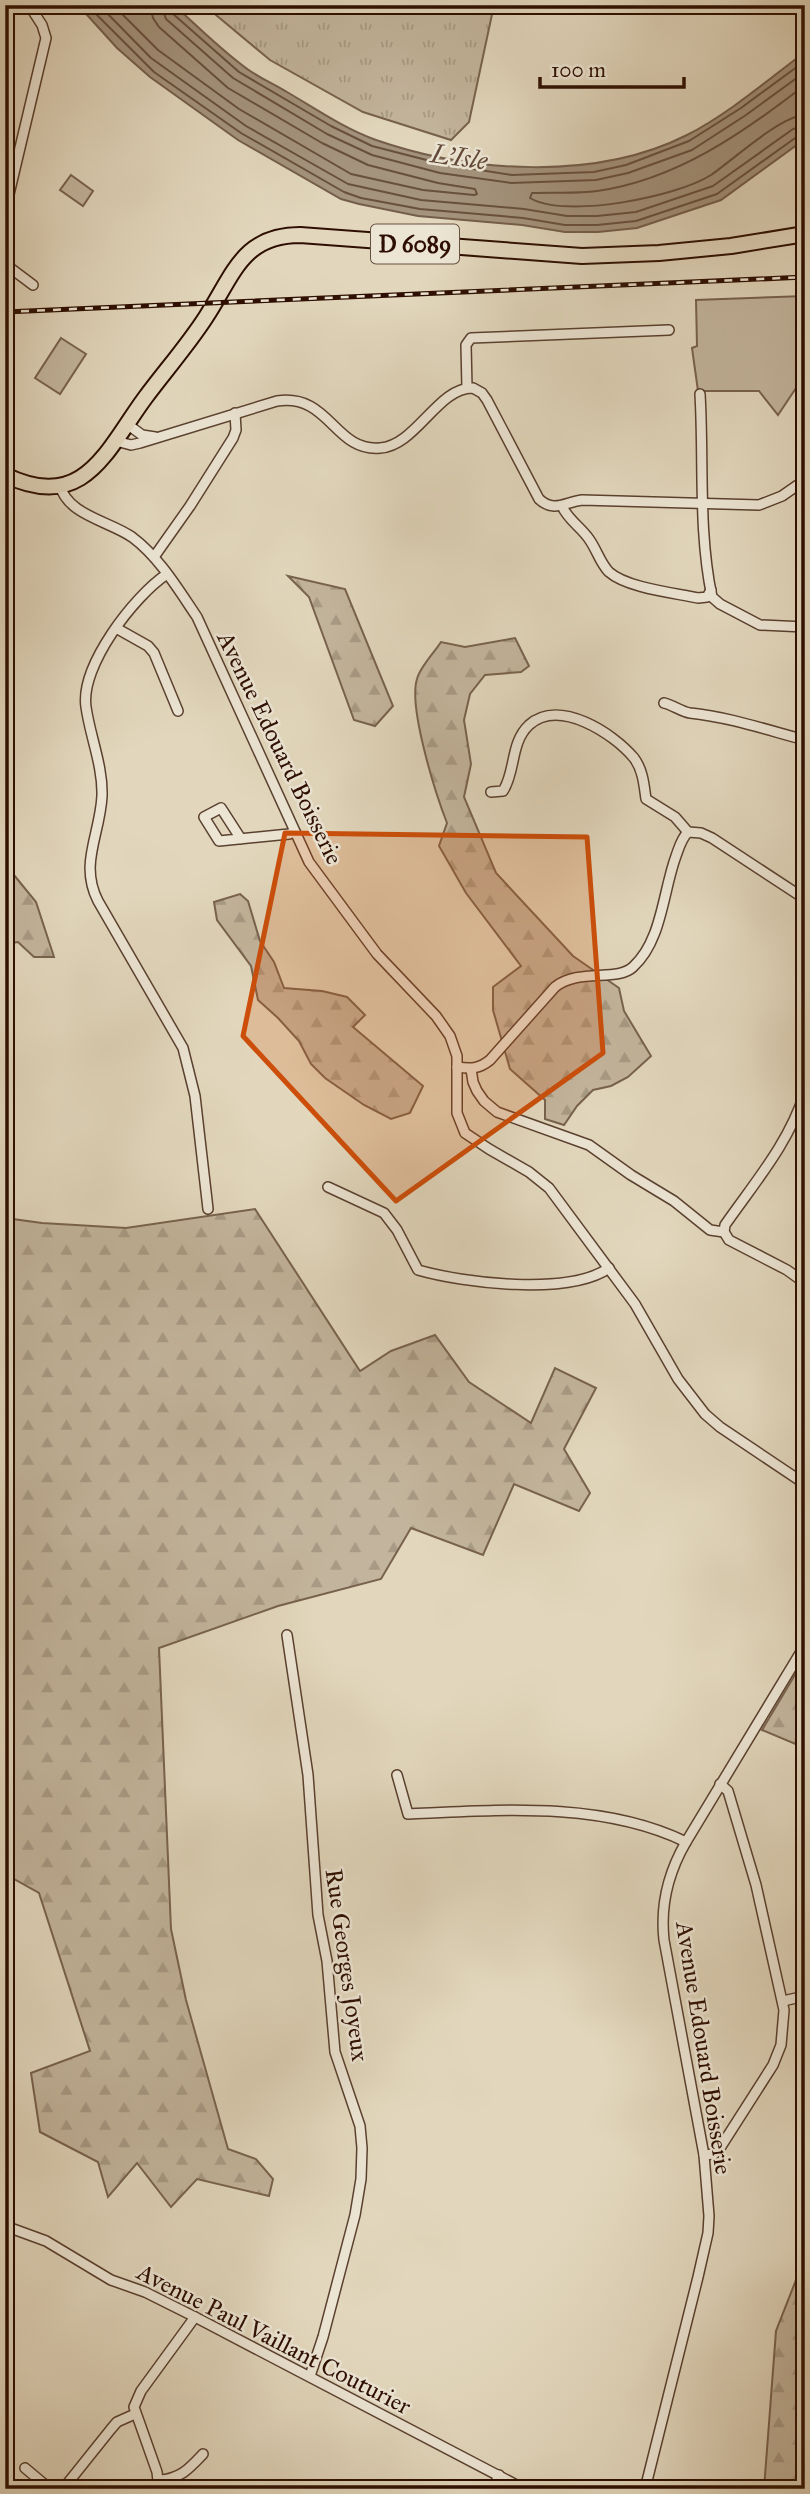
<svg xmlns="http://www.w3.org/2000/svg" width="810" height="2494" viewBox="0 0 810 2494" font-family="'IM FELL Great Primer',serif">
<style>
.grass{fill:url(#grass-tufts);stroke:#78624e;stroke-width:2}
.forest{fill:url(#forest-firs);stroke:#78624e;stroke-width:2}
.park{fill:#c3b59d;stroke:#78624e;stroke-width:2}
.water{fill:#a4937d;stroke:#745e4b;stroke-width:2}
.lines{fill:none;stroke-linecap:round;stroke-linejoin:round}
.shore{stroke:#68503e;stroke-width:2}
.street-casing{stroke:#5a402f;stroke-width:12}
.primary-casing{stroke:#2d0e00;stroke-width:18}
.street{stroke:#ece5d4;stroke-width:9}
.primary{stroke:#e2d7bd;stroke-width:14}
.rail-casing{stroke:#2d0e00;stroke-width:5}
.rail{stroke:#ece5d4;stroke-width:2.5;stroke-dasharray:8;stroke-linecap:butt}
.marked{fill:#cc4e0a;fill-opacity:0.2;stroke:#cc4e0a;stroke-width:5;stroke-linejoin:round}
.labels{text-anchor:middle;stroke-width:5;stroke-linejoin:round;paint-order:stroke}
.shield{fill:#ece5d4;stroke:#664e40;stroke-width:2}
.shield-label{font-size:23px;font-weight:bold;fill:#2d0e00}
.street-label{font-size:24px;fill:#2d0e00;stroke:#ece5d4}
.water-label{font-size:26px;font-style:italic;fill:#634a38;stroke:#ece5d4}
</style>
<defs>
<pattern id="grass-tufts" width="24" height="20" patternUnits="userSpaceOnUse" patternTransform="scale(1.75)"><rect width="24" height="20" fill="#c3b59d"/><path d="M3 7l-1-3M5 7V3M7 7l1-3M15 17l-1-3M17 17v-4M19 17l1-3" fill="none" stroke="#a89a85"/></pattern>
<pattern id="forest-firs" width="22" height="20" patternUnits="userSpaceOnUse" patternTransform="scale(1.75)"><rect width="22" height="20" fill="#c3b59d"/><path d="M5 1l3.5 6h-7zM16 11l3.5 6h-7z" fill="#a89a85"/></pattern>
</defs>
<rect width="100%" height="100%" fill="#e2d7bd"/>
<filter id="stains"><feTurbulence type="fractalNoise" baseFrequency=".00286" numOctaves="4"/><feColorMatrix values="0 0 0 0 .2 0 0 0 0 .09 0 0 0 0 .02 0 0 0 .5 -.17"/></filter>
<radialGradient id="worn" r=".72"><stop offset=".6" stop-color="#630" stop-opacity="0"/><stop offset="1" stop-color="#630" stop-opacity=".3"/></radialGradient>
<polygon class="grass" points="204,5 494,5 469,122 451,140 363,112 270,60"/>
<g class="forest">
<polygon points="288,576 345,589 393,706 375,726 354,720 309,597"/>
<path d="M515,638L529,666L521,672L485,675L470,694L464,720L471,764L464,797L496,873L573,956L619,988L624,1011L651,1056L628,1077L611,1086L593,1090L577,1106L564,1125L545,1119V1100L510,1069L493,1010V987L521,966L466,893L439,846L447,823C436,795 408,707 417,679C420,667 434,653 441,642L465,647Z"/>
<polygon points="5,864 36,902 54,957 34,957 18,942 5,944"/>
<polygon points="240,894 248,901 260,941 274,962 284,988 322,991 347,997 365,1015 353,1027 423,1086 410,1113 391,1119 364,1105 325,1078 311,1064 299,1041 278,1018 258,1000 251,966 217,920 214,902"/>
<polygon points="255,1209 360,1371 391,1351 435,1335 469,1382 531,1423 555,1368 596,1388 564,1449 590,1493 579,1511 514,1484 483,1555 411,1528 381,1579 278,1606 159,1648 171,1929 186,2000 228,2149 256,2159 273,2179 269,2196 197,2179 171,2207 137,2163 108,2197 98,2162 40,2132 31,2073 90,2051 39,1893 5,1874 5,1218 42,1223 126,1228"/>
<polygon points="805,1658 805,1748 762,1730"/>
<polygon points="805,2257 805,2489 764,2489 776,2331"/>
</g>
<g class="park">
<polygon points="71,175 93,191 83,206 60,190"/>
<polygon points="805,296 805,358 800,360 800,382 778,415 759,391 698,391 692,348 697,346 696,300"/>
<polygon points="61,338 86,354 60,394 35,378"/>
</g>
<path class="water" d="M78,5H174C196,25 218,47 242,65C255,76 272,83 287,92C316,109 345,129 376,140C471,173 596,181 687,135C727,115 769,79 805,52V139L721,200L637,228L598,232H565L522,225L418,216L359,204L341,199L238,140L150,77L117,48Z"/>
<g class="lines">
<g class="shore">
<polyline points="87,5 154,72 241,133 344,192 361,198 420,209 523,218 565,225 597,225 636,221 717,194 798,136 805,134"/>
<polyline points="99,5 151,58 246,126 348,184 421,200 524,209 567,216 597,216 636,212 713,186 793,129 805,126"/>
<polyline points="113,5 158,50 239,109 351,174 423,190 474,195 477,194 475,189 438,183 368,165 322,143 228,88 159,27 153,18 150,5"/>
<polyline points="161,5 166,19 233,78 327,134 372,155 440,173 511,183 596,180 628,173 692,150 746,115 805,72"/>
<polyline points="170,5 172,13 239,72 331,126 372,146 442,164 512,175 594,172 626,165 689,141 741,108 805,61"/>
<path d="M805,85C743,133 676,180 597,191C576,194 554,192 532,193L530,198C565,219 677,197 711,175C733,160 780,116 805,115"/>
</g>
<g class="street-casing">
<g id="street">
<polyline points="5,211 46,38 42,25 29,5"/>
<polyline points="5,264 33,285"/>
<polyline points="467,388 466,345 471,338 669,330"/>
<path d="M700,394C704,462 698,530 712,597L720,604L760,625L805,627"/>
<polyline points="127,424 142,435 155,437"/>
<path d="M116,441L131,445L140,443L277,401C330,393 334,452 380,448C416,446 438,387 473,388L482,393L487,400L539,499C554,513 565,502 582,500L759,505L782,496L805,480"/>
<path d="M60,485C67,515 109,521 132,537C159,557 178,589 197,617L309,862L377,954L436,1016L450,1036L457,1056V1113L465,1133L489,1149L529,1172L549,1188L635,1304L678,1379L705,1414L720,1427L805,1484"/>
<path d="M562,506C568,520 581,527 589,539C597,550 600,563 609,572C627,588 675,593 698,598L707,597L711,590"/>
<polyline points="154,557 190,506 233,438 236,430 235,413"/>
<path d="M167,574C134,596 80,666 86,707C90,736 103,766 102,796C100,835 79,864 98,901L183,1048L195,1096L208,1209"/>
<polyline points="116,628 148,646 154,653 178,711"/>
<path d="M664,703C673,705 682,712 690,713C729,717 767,730 805,740"/>
<path d="M491,792L503,791C516,771 510,743 529,725C559,698 613,733 634,758C643,770 644,785 646,799L675,817L688,832"/>
<polyline points="241,839 221,808 204,817 219,841 289,834 295,832"/>
<polyline points="801,940 805,930"/>
<path d="M457,1067C471,1069 479,1069 490,1060L555,987C579,968 617,982 633,967C662,941 663,891 676,856C679,848 681,839 688,832L701,833L712,838L805,899"/>
<polyline points="471,1069 473,1082 477,1091 484,1101 497,1112 589,1145 631,1175 674,1201 710,1230 724,1232"/>
<path d="M328,1187L384,1213L397,1230L418,1270C463,1283 569,1296 609,1268"/>
<path d="M724,1232L725,1225C755,1182 789,1143 805,1092"/>
<polyline points="724,1232 729,1240 787,1270 805,1283"/>
<polyline points="287,1635 308,1775 318,1915 327,1961 335,2052 360,2126 362,2148 361,2179 355,2215 323,2337 310,2376"/>
<path d="M397,1775L408,1814C498,1810 602,1801 686,1842"/>
<polyline points="783,2001 805,1996"/>
<polyline points="704,2155 714,2154 720,2148 773,2065 781,2045 784,2010 756,1885 728,1791 720,1784"/>
<polyline points="5,2226 46,2241 111,2280 145,2292 195,2317 524,2489"/>
<polyline points="25,2468 50,2489"/>
<path d="M159,2480C180,2479 189,2469 203,2454"/>
<polyline points="63,2489 111,2429 117,2422 135,2414"/>
<polyline points="159,2489 157,2472 134,2407 141,2391 195,2317"/>
<polyline points="493,2489 499,2475"/>
<path d="M645,2489L698,2277L708,2233L709,2216L704,2155L664,1940C660,1904 668,1873 686,1842L805,1645"/>
</g>
</g>
<g class="primary-casing">
<path id="primary" d="M5,475C84,513 106,451 145,398C165,371 188,345 206,317C233,276 242,235 300,235L582,256L659,253L731,246L805,234"/>
</g>
<use href="#street" class="street"/>
<use href="#primary" class="primary"/>
<g class="rail-casing">
<polyline id="rail" points="5,312 805,277"/>
</g>
<use href="#rail" class="rail"/>
</g>
<path class="marked" d="M285,833L587,837L603,1053L396,1201L243,1036Z"/>
<g class="labels">
<rect class="shield" x="371" y="224.5" width="88" height="39" rx="5"/>
<g class="shield-label">
<text x="415" y="252">D 6089</text>
</g>
<g class="street-label">
<text transform="translate(280 748) rotate(64)" y="8">Avenue Edouard Boisserie</text>
<text transform="translate(347 1965) rotate(82)" y="8">Rue Georges Joyeux</text>
<text transform="translate(704 2048) rotate(81)" y="8">Avenue Edouard Boisserie</text>
<text transform="translate(274 2339) rotate(27)" y="8">Avenue Paul Vaillant Couturier</text>
</g>
<g class="water-label">
<text transform="translate(459 157) rotate(8)" y="9">L'Isle</text>
</g>
</g>
<rect width="810" height="2494" fill="none" stroke="#e2d7bd" stroke-width="28"/>
<rect x="7" y="7" width="796" height="2480" fill="none" stroke="#2d0e00" stroke-width="3.5"/>
<rect x="14" y="14" width="782" height="2466" fill="none" stroke="#2d0e00" stroke-width="2"/>
<path d="M540 77v10h144v-10" fill="none" stroke="#2d0e00" stroke-width="3.5"/>
<text x="551" y="77" font-size="21" fill="#2d0e00" stroke="#ece5d4" stroke-width="5" paint-order="stroke">100 m</text>
<rect width="100%" height="100%" filter="url(#stains)"/>
<rect width="100%" height="100%" fill="url(#worn)"/>
</svg>
